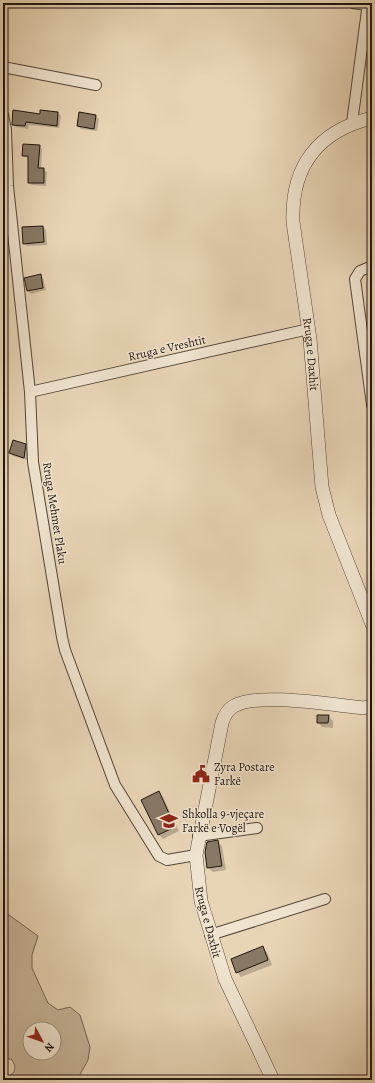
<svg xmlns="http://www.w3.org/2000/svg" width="375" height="1083" viewBox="0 0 375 1083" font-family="Alegreya,serif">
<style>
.green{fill:#c6b49a;stroke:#736454;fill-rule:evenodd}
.shadow{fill:#0003}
.building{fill:#887966;stroke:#20150f}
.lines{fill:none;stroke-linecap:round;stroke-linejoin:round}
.minor-casing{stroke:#524539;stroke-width:12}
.tertiary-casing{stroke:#524539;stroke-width:14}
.minor{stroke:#f0e4d0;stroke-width:10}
.tertiary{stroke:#f0e4d0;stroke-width:13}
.labels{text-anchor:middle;stroke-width:3;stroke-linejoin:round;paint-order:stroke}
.street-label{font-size:12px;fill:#20150f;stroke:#f0e4d0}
.poi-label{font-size:12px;fill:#20150f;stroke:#f0e4d0;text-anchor:start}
</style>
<rect width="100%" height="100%" fill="#e8d5b6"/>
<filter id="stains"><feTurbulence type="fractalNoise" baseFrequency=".005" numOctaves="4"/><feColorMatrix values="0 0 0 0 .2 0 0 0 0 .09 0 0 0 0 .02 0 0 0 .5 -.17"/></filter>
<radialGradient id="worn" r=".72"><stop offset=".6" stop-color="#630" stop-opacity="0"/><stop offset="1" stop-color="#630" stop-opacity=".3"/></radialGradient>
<path class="green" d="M3,908L9,915L38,936L32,955V968L48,1003L58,1010L70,1007L80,1015L90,1047L88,1060L77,1080H3C12,1075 20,1070 11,1059H3ZM30,1029H54V1053H30Z"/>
<g class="shadow">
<polygon points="58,113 61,116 59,128 29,125 28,129 16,127 13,124"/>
<polygon points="96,116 99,119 97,131 81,129 78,126"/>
<polygon points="39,146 42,149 41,169 47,172 46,186 32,185 29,182 29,159 23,156"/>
<polygon points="43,227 46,230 47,245 27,246 24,243"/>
<polygon points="3,267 6,281 3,282"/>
<polygon points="40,275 43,278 46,290 31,294 28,291"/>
<polygon points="25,445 28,448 27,460 13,456 10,453"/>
<polygon points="328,716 333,721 333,728 322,727 318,722"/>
<polygon points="159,792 163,797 179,831 163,839 158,834"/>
<polygon points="217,841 222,846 226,870 213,872 208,868"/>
<polygon points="262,948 267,952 272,965 241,977 237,972"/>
</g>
<g class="building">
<polygon points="13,110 40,114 40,110 58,112 57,126 26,122 25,126 12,125"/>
<polygon points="79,112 96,115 94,129 77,126"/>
<polygon points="23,144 40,145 38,168 44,168 44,183 28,183 28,156 22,156"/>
<polygon points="43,226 44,242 23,244 22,227"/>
<polygon points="41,274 43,288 27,291 24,278"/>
<polygon points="13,440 26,444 24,458 9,453"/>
<polygon points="317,715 329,715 328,723 317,723"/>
<polygon points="159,791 175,827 158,835 141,800"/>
<polygon points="218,840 222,866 207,868 205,852 207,842"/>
<polygon points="263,946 268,960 236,973 231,959"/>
</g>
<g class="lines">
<g class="minor-casing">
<g id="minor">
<polyline points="353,3 367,5"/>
<polyline points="3,67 96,85"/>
<polyline points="3,115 6,130 8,186 30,392 33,462 62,637 65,650 115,785 159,856 167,860 196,855"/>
<polyline points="352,123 368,3"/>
<polyline points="372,266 360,271 355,279 372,405"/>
<polyline points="30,392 309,329"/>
<polyline points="198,836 257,828"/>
<polyline points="210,935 325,899"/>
</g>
</g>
<g class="tertiary-casing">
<g id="tertiary">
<path id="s1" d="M372,118C318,131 291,166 293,222L310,339L322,487L329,515L372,624"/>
<path d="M273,1080L225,979L201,901L196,855L222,723C224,716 227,710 234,706C259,692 332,705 363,708L372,706"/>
</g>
</g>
<use href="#minor" class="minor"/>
<use href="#tertiary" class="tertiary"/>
</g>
<defs>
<g id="civic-bare" transform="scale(1.38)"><path d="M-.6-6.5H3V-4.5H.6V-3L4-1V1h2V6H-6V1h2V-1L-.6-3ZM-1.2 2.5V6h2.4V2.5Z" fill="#8f2418" stroke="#f0e4d0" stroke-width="2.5" paint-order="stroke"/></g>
<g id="school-bare" transform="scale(1.38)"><path d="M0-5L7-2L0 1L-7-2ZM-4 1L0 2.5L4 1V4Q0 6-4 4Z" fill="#8f2418" stroke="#f0e4d0" stroke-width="2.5" paint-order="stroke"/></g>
</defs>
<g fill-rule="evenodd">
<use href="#civic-bare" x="201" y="774"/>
<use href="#school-bare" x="169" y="821"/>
</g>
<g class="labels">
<g class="street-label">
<text transform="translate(167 348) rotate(-13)" y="4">Rruga e Vreshtit</text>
<text dy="4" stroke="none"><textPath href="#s1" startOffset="277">Rruga e Daxhit</textPath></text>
<text transform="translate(55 513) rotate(81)" y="4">Rruga Mehmet Plaku</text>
<text transform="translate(208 922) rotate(75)" y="4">Rruga e Daxhit</text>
</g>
<g class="poi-label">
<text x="214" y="771">Zyra Postare<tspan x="214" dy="14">Farkë</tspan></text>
<text x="182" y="818">Shkolla 9-vjeçare<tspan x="182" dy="14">Farkë e Vogël</tspan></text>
</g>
</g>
<rect width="375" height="1083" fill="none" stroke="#e8d5b6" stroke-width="16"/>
<rect x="4" y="4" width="367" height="1075" fill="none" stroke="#20150f" stroke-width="2"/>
<rect x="8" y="8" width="359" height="1067" fill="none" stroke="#20150f"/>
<g transform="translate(42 1041) rotate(131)"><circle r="19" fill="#f0e4d0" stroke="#9d9183"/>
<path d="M0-3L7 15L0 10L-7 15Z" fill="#8f2418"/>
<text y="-6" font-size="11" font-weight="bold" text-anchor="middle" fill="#20150f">N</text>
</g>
<rect width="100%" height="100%" filter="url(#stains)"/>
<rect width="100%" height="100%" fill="url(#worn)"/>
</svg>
